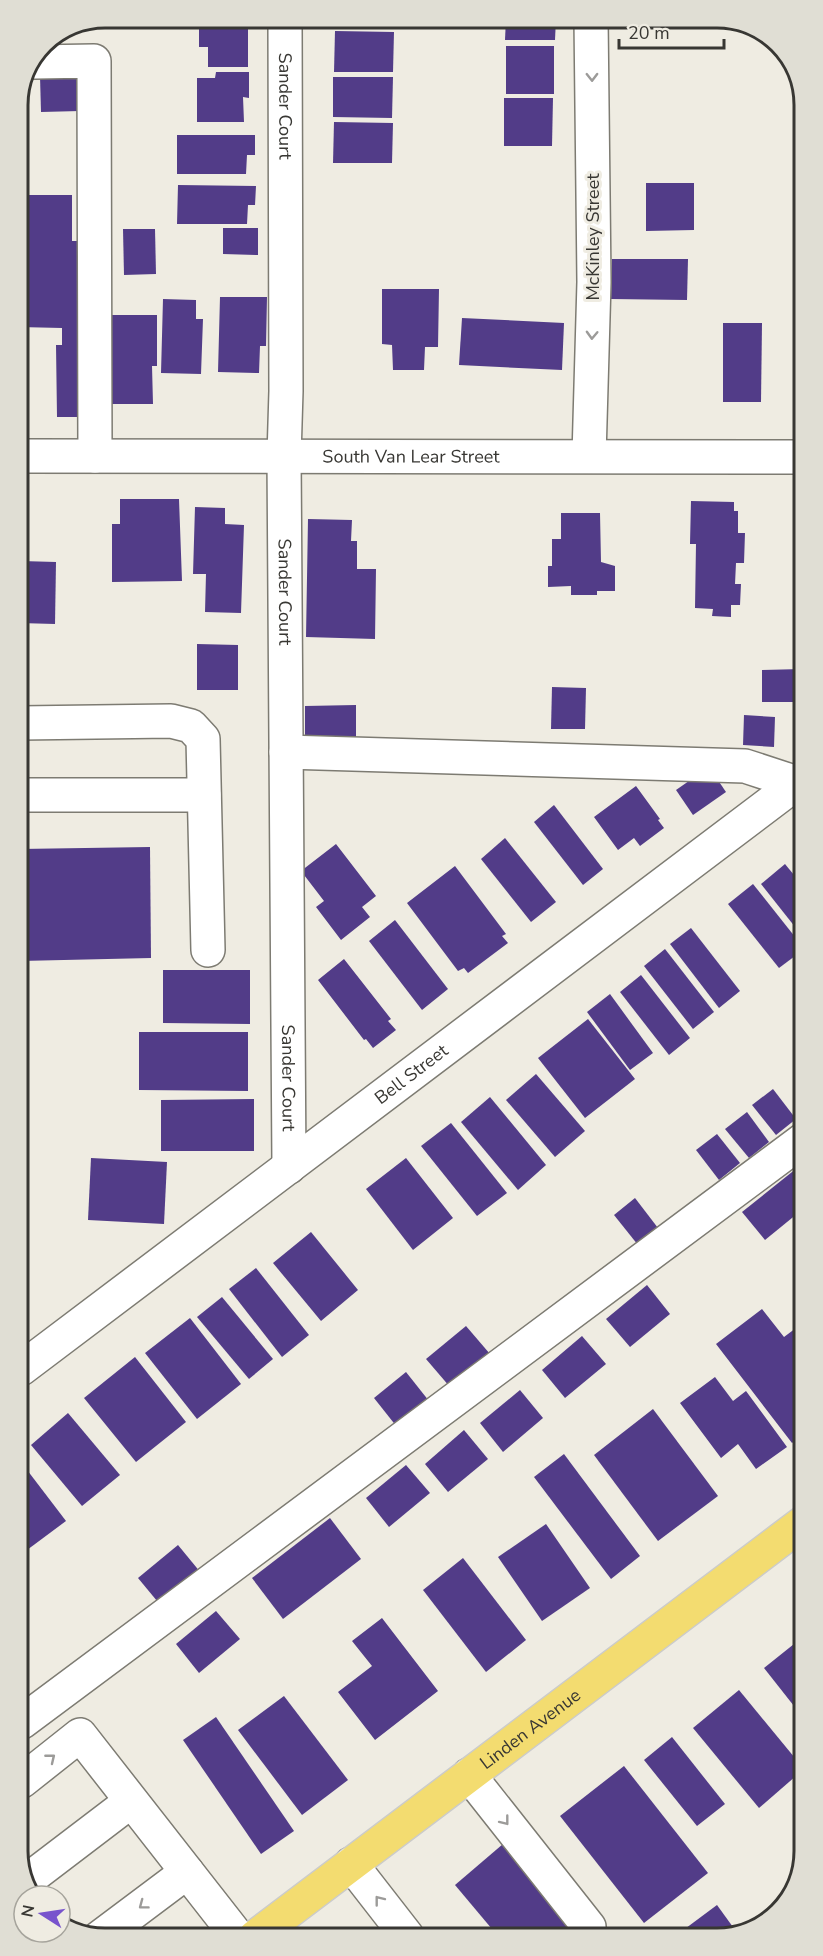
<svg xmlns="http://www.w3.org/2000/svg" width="823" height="1956" viewBox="0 0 823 1956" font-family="'Nunito Sans',sans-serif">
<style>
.building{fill:#523c88}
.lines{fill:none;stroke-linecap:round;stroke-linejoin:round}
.minor-casing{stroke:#7d7b72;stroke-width:36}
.major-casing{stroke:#cbcbca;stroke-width:36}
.minor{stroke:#fff;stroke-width:33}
.major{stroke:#f3dc70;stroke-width:33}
.oneway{stroke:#9c9b99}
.labels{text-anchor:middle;stroke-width:6;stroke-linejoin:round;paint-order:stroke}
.street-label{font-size:18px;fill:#383733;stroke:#efece2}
.rim{fill:none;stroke:#383733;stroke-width:3}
</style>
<rect width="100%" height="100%" fill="#efece2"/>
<g class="building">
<rect x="335" y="18" width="59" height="11"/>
<polygon points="506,18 556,18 555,40 505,40"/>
<polygon points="199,20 248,20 248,67 208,67 208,47 199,47"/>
<polygon points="335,31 394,32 393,72 334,72"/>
<rect x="506" y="46" width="48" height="48"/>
<polygon points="216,72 249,72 249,98 243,97 244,122 197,122 197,78 215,78"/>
<polygon points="40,76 79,76 80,111 41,112"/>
<polygon points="333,77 393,77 392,118 333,117"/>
<polygon points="504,98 553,98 552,146 504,146"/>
<polygon points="334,122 393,123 392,163 333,163"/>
<polygon points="177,135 255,135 255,155 247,155 246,174 177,174"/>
<polygon points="646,183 694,183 694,230 646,231"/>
<polygon points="178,185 256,186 255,205 248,205 247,224 177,224"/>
<polygon points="18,195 72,195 72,241 89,241 94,417 57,417 56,345 62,345 62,328 19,327"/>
<polygon points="223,228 258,228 258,255 223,254"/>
<polygon points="123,229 155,229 156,274 124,275"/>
<polygon points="612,259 688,259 687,300 611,299"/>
<polygon points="382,289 439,289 438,347 425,347 424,370 393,370 392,345 382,344"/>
<polygon points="220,297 267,297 266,346 260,346 259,373 218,372"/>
<polygon points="163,299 196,300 196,319 203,319 201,374 161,373"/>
<polygon points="108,315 157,315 157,366 152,366 153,404 109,404"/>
<polygon points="462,318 564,323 562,370 459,365"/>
<polygon points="723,323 762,323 761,402 723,402"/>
<polygon points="120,499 179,499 182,581 112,582 112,524 120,524"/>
<polygon points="691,501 734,502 734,511 738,511 738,533 745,533 744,563 736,563 735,584 741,584 740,605 731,605 731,617 712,616 713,609 695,608 696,544 690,544"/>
<polygon points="195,507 225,508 225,524 244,525 241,613 205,612 206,574 193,574"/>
<polygon points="794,508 802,508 802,588 793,588"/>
<polygon points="561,513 600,513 601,562 615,566 615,591 597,591 597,595 571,595 571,586 548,587 548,566 552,566 552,539 561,539"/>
<polygon points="308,519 352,520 351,541 357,541 357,569 376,569 375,639 306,637"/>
<polygon points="21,561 56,562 55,624 19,623"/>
<polygon points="197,644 238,645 238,690 197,690"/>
<polygon points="802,669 802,702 762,702 762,670"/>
<polygon points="552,687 586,688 585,729 551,729"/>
<polygon points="356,705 356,741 305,741 305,706"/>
<polygon points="744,715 775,717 774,747 743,745"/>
<polygon points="709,767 726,792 693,815 676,790"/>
<polygon points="636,786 660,819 658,820 664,828 640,846 634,838 618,850 594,817"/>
<polygon points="554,805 603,869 583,885 534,822"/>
<polygon points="505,838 556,902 531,922 481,859"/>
<polygon points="336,844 376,896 362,907 370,917 341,940 316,907 324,901 301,871"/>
<polygon points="150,847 151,958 20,961 20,849"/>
<polygon points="785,864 803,886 803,937 761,884"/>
<polygon points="455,866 506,934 502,936 508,943 468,973 464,968 458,971 407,903"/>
<polygon points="753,884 803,947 803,950 779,968 728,904"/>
<polygon points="395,920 448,989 422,1010 369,941"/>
<polygon points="691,928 740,991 719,1008 670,944"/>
<polygon points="665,949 714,1012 693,1029 644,966"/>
<polygon points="344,959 391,1019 388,1021 396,1030 373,1048 366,1039 364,1040 318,980"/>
<polygon points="163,970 250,970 250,1024 163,1023"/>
<rect x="20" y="971" width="9" height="54"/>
<polygon points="641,975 690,1038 669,1055 620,992"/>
<polygon points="610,994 653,1053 630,1070 587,1012"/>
<polygon points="588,1019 635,1079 585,1118 538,1058"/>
<polygon points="20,1031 25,1031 25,1072 21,1072"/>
<polygon points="139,1032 248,1032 248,1091 139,1090"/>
<polygon points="536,1074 585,1131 555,1157 506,1100"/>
<polygon points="773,1089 796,1119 776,1135 752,1105"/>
<polygon points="490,1097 546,1165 518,1190 461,1122"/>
<polygon points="254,1099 254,1151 161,1151 161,1100"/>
<polygon points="747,1112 769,1142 749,1158 725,1129"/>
<polygon points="451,1123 507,1193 477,1216 421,1146"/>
<polygon points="717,1134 740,1163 719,1180 696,1150"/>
<polygon points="91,1158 167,1162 164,1224 88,1220"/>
<polygon points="406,1158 453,1218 413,1250 366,1189"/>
<polygon points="797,1168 803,1176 803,1209 765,1240 742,1212"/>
<polygon points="635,1198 658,1228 638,1245 614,1215"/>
<polygon points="311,1232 358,1290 321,1321 273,1263"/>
<polygon points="256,1268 309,1335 282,1357 229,1289"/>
<polygon points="647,1285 670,1314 630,1347 606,1319"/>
<polygon points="222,1297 273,1359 249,1379 197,1317"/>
<polygon points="762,1309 784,1337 804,1322 804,1433 792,1443 716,1344"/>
<polygon points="190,1318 241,1384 197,1419 145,1353"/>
<polygon points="466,1326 490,1354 450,1387 426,1359"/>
<polygon points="582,1336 606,1364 565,1398 542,1370"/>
<polygon points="135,1357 186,1422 136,1462 84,1398"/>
<polygon points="406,1372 429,1401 397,1427 374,1398"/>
<polygon points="715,1377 733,1401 746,1391 787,1447 756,1469 738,1444 721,1458 680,1403"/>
<polygon points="520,1390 543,1418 503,1452 480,1423"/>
<polygon points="653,1409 718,1496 658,1541 594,1455"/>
<polygon points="68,1413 120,1475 82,1506 31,1445"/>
<polygon points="464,1430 488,1459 448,1492 425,1464"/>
<polygon points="564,1454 640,1556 611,1579 534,1477"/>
<polygon points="21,1462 66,1521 27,1550 22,1543"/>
<polygon points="406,1465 430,1493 389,1527 366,1498"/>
<polygon points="330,1518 361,1559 283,1619 252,1578"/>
<polygon points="546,1524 590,1588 542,1621 498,1557"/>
<polygon points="178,1545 201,1573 162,1607 138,1578"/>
<polygon points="463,1558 526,1640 486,1672 423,1590"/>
<polygon points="216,1611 240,1639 199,1673 176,1644"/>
<polygon points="382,1618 438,1691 375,1740 338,1692 372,1666 352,1641"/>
<polygon points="804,1636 805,1687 805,1720 764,1668"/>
<polygon points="739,1690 804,1769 759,1808 693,1728"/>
<polygon points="284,1696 348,1780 302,1815 238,1730"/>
<polygon points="216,1717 294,1831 261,1854 183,1740"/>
<polygon points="672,1737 725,1804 697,1826 644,1760"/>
<polygon points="624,1766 708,1873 644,1923 560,1816"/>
<polygon points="510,1838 577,1935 497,1935 455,1885"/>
<polygon points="717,1905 738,1934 678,1934"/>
</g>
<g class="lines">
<g class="minor-casing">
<g id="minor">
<path id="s1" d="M285,18L286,391L284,456L289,1167"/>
<polyline points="35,62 94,61 95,456"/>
<path id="s2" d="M19,456L801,457"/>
<polyline points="589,456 594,282 591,18"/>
<polyline points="20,723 171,721 191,726 203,739 208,950"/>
<polyline points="286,752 745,766 797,783"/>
<polyline points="20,795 204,795"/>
<path id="s3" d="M21,1369L802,779"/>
<polyline points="22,1722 803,1140"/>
<polyline points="469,1775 589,1927 588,1935"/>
<polyline points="22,1781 80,1735 238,1937"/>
<polyline points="351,1864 407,1936"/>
<polyline points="25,1882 130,1802"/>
<polyline points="99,1938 187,1872"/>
</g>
</g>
<g class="major-casing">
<g id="major">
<path id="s4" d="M255,1937L804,1522"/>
</g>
</g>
<use href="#minor" class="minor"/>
<use href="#major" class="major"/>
</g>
<defs><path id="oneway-chevron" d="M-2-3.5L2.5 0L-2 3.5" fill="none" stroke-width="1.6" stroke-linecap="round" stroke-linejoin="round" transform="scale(1.5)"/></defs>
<g class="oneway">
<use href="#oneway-chevron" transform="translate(592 77) rotate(89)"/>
<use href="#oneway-chevron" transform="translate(592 335) rotate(92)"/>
<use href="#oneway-chevron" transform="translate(51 1758) rotate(-39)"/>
<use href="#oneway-chevron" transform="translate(505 1821) rotate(52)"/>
<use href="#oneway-chevron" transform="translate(379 1900) rotate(-128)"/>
<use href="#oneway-chevron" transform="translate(143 1905) rotate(143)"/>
</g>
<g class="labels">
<g class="street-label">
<text dy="6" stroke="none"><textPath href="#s1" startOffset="88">Sander Court</textPath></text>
<text transform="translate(593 237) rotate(-90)" y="6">McKinley Street</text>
<text dy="6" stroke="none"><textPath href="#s2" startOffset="392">South Van Lear Street</textPath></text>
<text dy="6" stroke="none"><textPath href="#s1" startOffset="574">Sander Court</textPath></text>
<text dy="6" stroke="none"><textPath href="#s3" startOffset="489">Bell Street</textPath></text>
<text dy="6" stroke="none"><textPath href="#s1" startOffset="1060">Sander Court</textPath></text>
<text dy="6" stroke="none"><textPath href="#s4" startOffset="345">Linden Avenue</textPath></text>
</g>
</g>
<path d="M0 0H823V1956H0ZM105 28H717A77 77 0 0 1 794 105V1851A77 77 0 0 1 717 1928H105A77 77 0 0 1 28 1851V105A77 77 0 0 1 105 28Z" fill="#e0ded4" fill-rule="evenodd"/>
<path class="rim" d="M105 28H717A77 77 0 0 1 794 105V1851A77 77 0 0 1 717 1928H105A77 77 0 0 1 28 1851V105A77 77 0 0 1 105 28Z"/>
<g transform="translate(42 1914) rotate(282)"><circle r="28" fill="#efece2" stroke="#a6a49c" stroke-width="1.5"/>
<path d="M0-4.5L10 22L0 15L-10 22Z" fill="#7853cd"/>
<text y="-9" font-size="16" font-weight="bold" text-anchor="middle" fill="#383733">N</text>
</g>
<path d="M619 39v9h105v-9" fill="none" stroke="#383733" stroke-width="3"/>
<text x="628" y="39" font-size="18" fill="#383733" stroke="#efece2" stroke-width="4.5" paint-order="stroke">20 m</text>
</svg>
